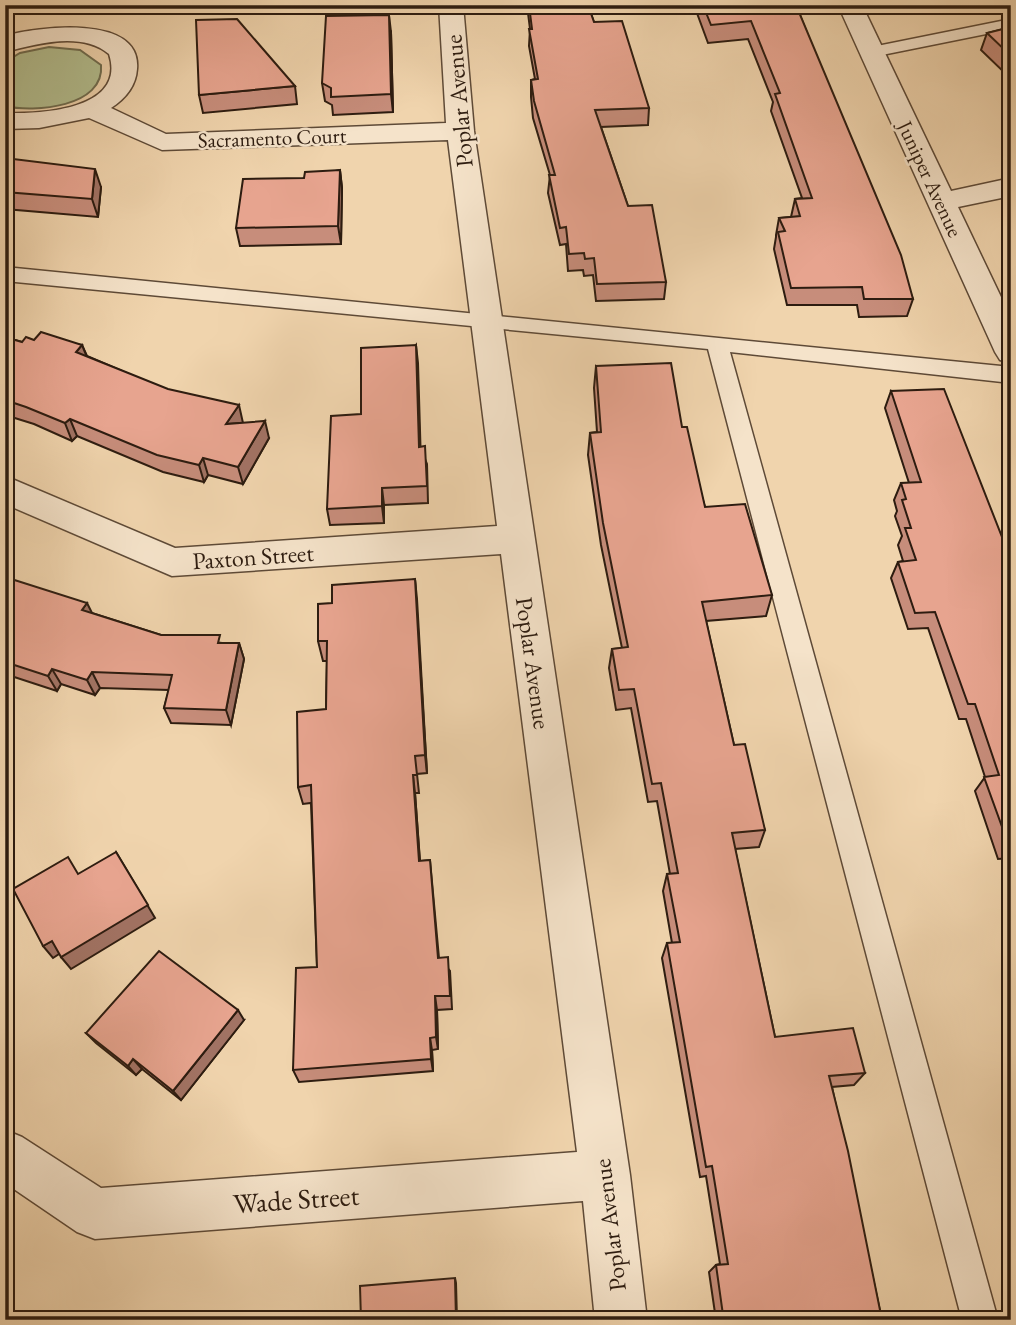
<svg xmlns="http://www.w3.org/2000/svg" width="1016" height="1325" viewBox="0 0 1016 1325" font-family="'EB Garamond',serif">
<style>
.green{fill:#b3be8f;stroke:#706d50;stroke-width:2}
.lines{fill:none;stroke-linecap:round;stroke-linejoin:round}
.service-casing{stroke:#5e4a37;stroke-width:3}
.minor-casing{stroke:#5e4a37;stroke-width:3}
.service{fill:#f5e3ca;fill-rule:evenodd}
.minor{fill:#f5e3ca;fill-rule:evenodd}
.wall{fill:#c78d7b;stroke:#2d1c10;stroke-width:2}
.shaded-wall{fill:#a27364;stroke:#2d1c10;stroke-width:2}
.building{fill:#e7a48f;stroke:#2d1c10;stroke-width:2}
.labels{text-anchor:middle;stroke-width:5;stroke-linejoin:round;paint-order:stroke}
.far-street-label{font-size:21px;fill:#2d1c10;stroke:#f5e3ca}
.street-label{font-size:24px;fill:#2d1c10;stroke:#f5e3ca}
.near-street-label{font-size:28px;fill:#2d1c10;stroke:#f5e3ca}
</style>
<rect width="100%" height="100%" fill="#f0d4ad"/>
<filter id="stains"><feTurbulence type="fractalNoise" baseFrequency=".00286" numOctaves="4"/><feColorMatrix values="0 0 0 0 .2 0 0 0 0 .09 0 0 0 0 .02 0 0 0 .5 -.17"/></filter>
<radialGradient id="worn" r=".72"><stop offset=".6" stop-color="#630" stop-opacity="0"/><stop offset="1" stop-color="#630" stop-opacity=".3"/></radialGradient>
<path class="green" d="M49,47L80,50L101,65C105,107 34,113 5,106V62L20,53Z"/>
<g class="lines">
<g class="service-casing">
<g id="service">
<polygon points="1011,19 1011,29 872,57 863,52 872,47"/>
<polygon points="5,267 1011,367 1011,383 730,352 998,1320 962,1320 708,349 5,281"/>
</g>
</g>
<g class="minor-casing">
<g id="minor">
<path d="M439,5H463L474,131L630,1175L647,1320H595L583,1201L95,1239L77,1232L5,1183V1130L22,1137L101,1188L577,1152L501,554L172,576L5,504V476L175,548L497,526L448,140L162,150L89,118L39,128L5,129V113C41,114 127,110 109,54C81,31 37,44 5,52V36C36,27 142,13 137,69C136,86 125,99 111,108L166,134L446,123Z"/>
<polygon points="838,5 862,5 951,191 1011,178 1011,196 958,207 1011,318 1011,363 1000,360 995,352"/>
</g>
</g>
<use href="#service" class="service"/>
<use href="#minor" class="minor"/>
</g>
<g class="wall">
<polygon points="527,5 588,5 594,22 649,108 648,125 601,127 628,206 666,282 664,299 596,301 593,275 584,276 583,270 568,271 566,244 560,245 548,193 550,175 533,118 531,97 531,80 535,79 529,46 530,29"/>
<polygon points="694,5 796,5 913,299 907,316 859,317 857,305 787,305 774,249 776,237 776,235 779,218 791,217 795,199 802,198 771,111 773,102 748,39 708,43"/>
<polygon points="1011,27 1011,79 981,50 987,33"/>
<polygon points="391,32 393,112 333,115 332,105 325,101 322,83"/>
<polygon points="295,86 297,104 203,113 199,95"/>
<polygon points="5,158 101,187 98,217 5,209"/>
<polygon points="340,170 342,188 341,244 240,246 236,228 304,178"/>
<polygon points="5,337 22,342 34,340 82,345 87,356 243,423 269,438 243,484 208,475 204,482 163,472 77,436 72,441 34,424 5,415"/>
<polygon points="416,345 420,447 427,464 428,503 384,505 384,523 330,525 327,509 361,414"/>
<polygon points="596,366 682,427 705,507 772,595 766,616 706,621 734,745 765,830 759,847 735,849 775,1037 865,1073 854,1085 832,1087 882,1320 742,1320 742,1319 716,1320 709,1272 716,1265 720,1264 706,1176 700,1177 662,958 667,943 672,943 663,891 667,874 670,874 657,801 648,802 631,708 616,710 609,668 612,649 622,648 601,545 588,455 590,433 597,432 594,388"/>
<polygon points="891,391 1011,560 1011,858 998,859 975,791 985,777 966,719 959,719 928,628 908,629 891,578 898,562 903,561 898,545 902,536 895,516 897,511 894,500 901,483 909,483 885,408"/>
<polygon points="5,577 92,613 161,635 222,643 239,643 244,659 231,725 171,723 164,708 169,690 100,688 95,695 61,684 57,691 5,674"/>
<polygon points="415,579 427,773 417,774 419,793 415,793 420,861 430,860 439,958 450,971 452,1009 437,1010 438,1049 432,1050 433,1071 299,1082 293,1070 317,967 311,803 303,804 298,787 326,709 327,661 323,661 318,641 332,603"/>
<polygon points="244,1020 181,1100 142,1069 136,1075 96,1043 86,1033"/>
</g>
<g class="shaded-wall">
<polygon points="389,15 391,32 393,112 391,94"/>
<polygon points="95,169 101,187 98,217 92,199"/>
<polygon points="340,170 342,188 341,244 338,226"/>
<polygon points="82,345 89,362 76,352"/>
<polygon points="416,345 418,363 421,464 419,447"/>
<polygon points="239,405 243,423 226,424"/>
<polygon points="70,419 77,436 72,441 65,423"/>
<polygon points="265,421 269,438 243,484 238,467"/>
<polygon points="203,458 208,475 204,482 199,465"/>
<polygon points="382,488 384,505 384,523 382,506"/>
<polygon points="415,579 417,599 427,773 425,755"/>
<polygon points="87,603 95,619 82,610"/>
<polygon points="239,643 244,659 231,725 226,710"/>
<polygon points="52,669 61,684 57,691 48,676"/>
<polygon points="92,672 100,688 95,695 87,680"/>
<polygon points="413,775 415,793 421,877 419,861"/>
<polygon points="5,807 12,816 5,826"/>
<polygon points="116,852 155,918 71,969 61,957"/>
<polygon points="52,941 62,952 53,958 43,946"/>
<polygon points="435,996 437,1010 438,1049 436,1037"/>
<polygon points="238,1010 244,1020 181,1100 173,1091"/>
<polygon points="430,1038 432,1050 433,1071 431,1059"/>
<polygon points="133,1059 142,1069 136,1075 128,1066"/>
<polygon points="455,1278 456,1283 457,1320 456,1320"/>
</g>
<g class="building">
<polygon points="529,5 588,5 594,22 622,21 649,108 595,110 628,206 652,205 666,282 597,284 594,258 585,259 584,253 569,254 566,227 560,228 549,175 555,175 534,101 531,80 538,79 529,29 532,29"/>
<polygon points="703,5 796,5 901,255 913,299 864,299 862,287 791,288 778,232 785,231 779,218 800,216 795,199 812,198 775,94 780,93 751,21 711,25"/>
<polygon points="389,15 391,94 331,97 331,88 322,83 326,16"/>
<polygon points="237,19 295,86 199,95 196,20"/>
<polygon points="1011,27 1011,56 987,33"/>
<polygon points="5,158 95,169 92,199 5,192"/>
<polygon points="340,170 338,226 236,228 243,179 304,178 305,172"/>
<polygon points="41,332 82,345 76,352 168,389 239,405 226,424 265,421 238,467 203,458 199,465 157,455 70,419 65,423 26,407 5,400 5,337 22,342 26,337 34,340"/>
<polygon points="416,345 419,447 425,446 427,486 382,488 382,506 327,509 331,416 361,414 361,348"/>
<polygon points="671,363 682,427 687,427 705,507 745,504 772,595 702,602 734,745 745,744 765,830 732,833 775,1037 853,1028 865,1073 829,1076 848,1151 882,1320 751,1320 750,1313 723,1315 716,1265 728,1264 712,1166 706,1167 667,943 680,942 667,874 678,873 661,783 652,784 634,689 619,690 612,649 628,647 603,523 590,433 601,432 596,366"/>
<polygon points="944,389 1011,560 1011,846 1009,846 984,777 999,775 975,704 968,704 935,612 915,613 898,562 916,560 905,528 911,528 902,500 906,499 901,483 921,482 891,391"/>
<polygon points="5,577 87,603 82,610 161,635 220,635 218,643 239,643 226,710 164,708 172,675 92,672 87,680 52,669 48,676 5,662"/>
<polygon points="415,579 425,755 415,756 417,775 413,775 419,861 430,860 438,958 448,957 450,996 435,996 436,1037 430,1038 431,1059 293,1070 296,968 317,967 311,785 298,787 297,712 326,709 327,641 318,641 318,604 332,603 332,585"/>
<polygon points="116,852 148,905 61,957 52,941 43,946 13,889 68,857 78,874"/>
<polygon points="159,951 238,1010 173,1091 133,1059 128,1066 86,1033"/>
<polygon points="455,1278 456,1320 361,1320 360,1286"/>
</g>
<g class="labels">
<g class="far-street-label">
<text transform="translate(272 138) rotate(-2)" y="7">Sacramento Court</text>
<text transform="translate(930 179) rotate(65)" y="7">Juniper Avenue</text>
</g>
<g class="street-label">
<text transform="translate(459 101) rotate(-95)" y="8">Poplar Avenue</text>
<text transform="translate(253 557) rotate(-4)" y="8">Paxton Street</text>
<text transform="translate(533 663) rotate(82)" y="8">Poplar Avenue</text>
<text transform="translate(610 1225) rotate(-97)" y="8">Poplar Avenue</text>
</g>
<g class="near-street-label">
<text transform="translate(296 1199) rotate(-4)" y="10">Wade Street</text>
</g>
</g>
<rect width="1016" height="1325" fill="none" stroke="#f0d4ad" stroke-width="28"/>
<rect x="7" y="7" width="1002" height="1311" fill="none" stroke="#2d1c10" stroke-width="3.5"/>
<rect x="14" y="14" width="988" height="1297" fill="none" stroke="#2d1c10" stroke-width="2"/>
<rect width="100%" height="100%" filter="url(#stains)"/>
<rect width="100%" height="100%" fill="url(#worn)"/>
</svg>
